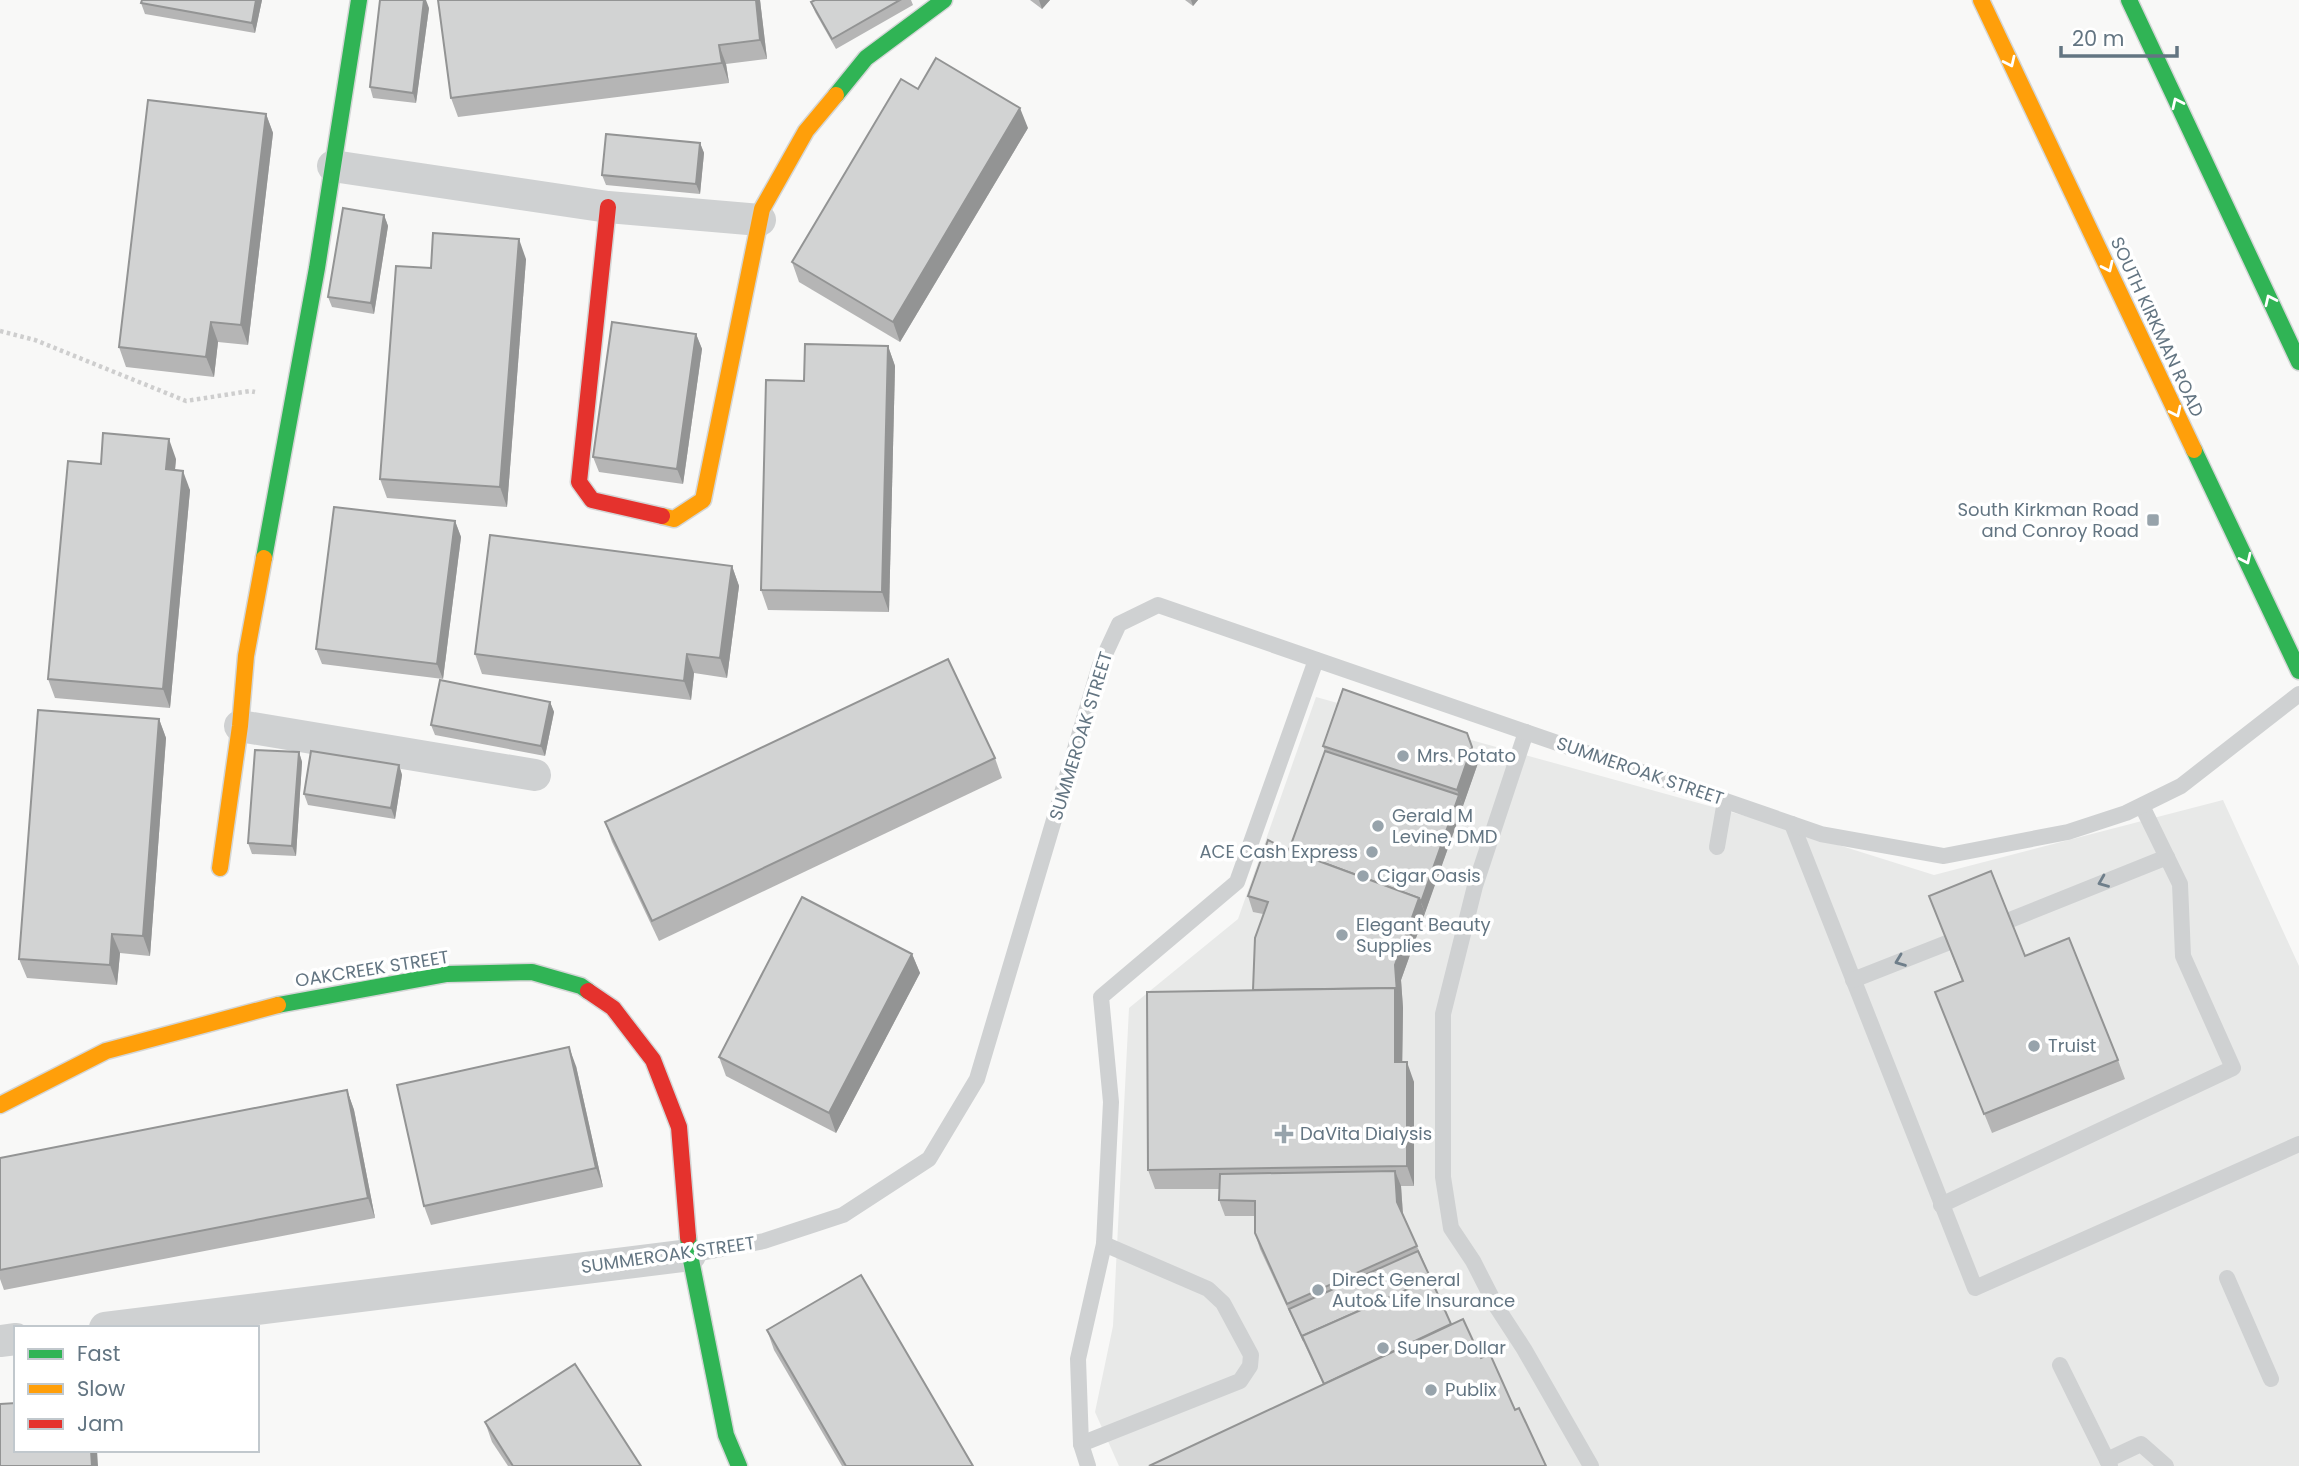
<svg xmlns="http://www.w3.org/2000/svg" width="2299" height="1466" viewBox="0 0 2299 1466" font-family="Poppins,sans-serif">
<style>
.built{fill:#e8e9e8}
.lines{fill:none;stroke-linecap:round;stroke-linejoin:round}
.fast-casing{stroke:#d4d6d6;stroke-width:19}
.slow-casing{stroke:#d4d6d6;stroke-width:19}
.jam-casing{stroke:#d4d6d6;stroke-width:19}
.path{stroke:#cecece;stroke-width:4.5;stroke-dasharray:3.5 3.5;stroke-linecap:butt}
.lane{stroke:#cfd1d2;stroke-width:16}
.street{stroke:#cfd1d2;stroke-width:32}
.fast{stroke:#30b455;stroke-width:16}
.slow{stroke:#ff9f0a;stroke-width:16}
.jam{stroke:#e5322d;stroke-width:16}
.wall{fill:#b5b5b5}
.shaded-wall{fill:#939494}
.building{fill:#d2d3d3;stroke:#939494;stroke-width:2}
.oneway{stroke:#fff}
.oneway2{stroke:#6e7e8a}
.poi-dot{fill:#97a3ab;stroke:#fff;stroke-width:2.5}
.labels{text-anchor:middle;stroke-width:7;stroke-linejoin:round;paint-order:stroke}
.street-label{font-size:18px;fill:#637582;stroke:#fff}
.poi-label{font-size:18px;fill:#637582;stroke:#fff;text-anchor:start}
</style>
<rect width="100%" height="100%" fill="#f8f8f7"/>
<polygon class="built" points="1316,697 1749,817 1934,875 2223,800 2299,966 2299,1466 1119,1466 1095,1412 1113,1326 1129,1008 1238,919"/>
<g class="lines">
<g class="fast-casing">
<g id="fast">
<polyline points="2129,0 2299,362"/>
<polyline points="836,95 866,58 944,0"/>
<polyline points="2194,450 2299,671"/>
<polyline points="264,558 317,268 359,0"/>
<polyline points="278,1005 447,974 532,972 581,986 588,991"/>
<polyline points="688,1237 690,1255 726,1435 739,1466"/>
</g>
</g>
<g class="slow-casing">
<g id="slow">
<polyline points="1981,0 2194,450"/>
<polyline points="662,516 674,519 703,500 762,209 806,131 836,95"/>
<polyline points="220,868 240,726 246,656 264,558"/>
<polyline points="0,1105 106,1051 278,1005"/>
</g>
</g>
<g class="jam-casing">
<g id="jam">
<polyline points="608,207 579,482 592,500 662,516"/>
<polyline points="588,991 613,1008 653,1060 679,1127 688,1237"/>
</g>
</g>
<polyline class="path" points="0,331 35,340 186,401 250,391 255,392"/>
<g class="lane">
<polyline points="1526,732 1475,886 1443,1014 1443,1177 1451,1228 1473,1261 1496,1306 1524,1349 1591,1466"/>
<polyline points="1792,824 1975,1288 2299,1144"/>
<polyline points="1717,847 1725,801"/>
<polyline points="2010,920 2167,857"/>
<polyline points="1853,980 1947,943"/>
<polyline points="1941,1205 2233,1068 2183,956 2180,884 2142,806"/>
<polyline points="690,1255 764,1241 843,1215 929,1159 977,1079 1100,665 1119,624 1158,605 1821,834 1944,856 2068,832 2126,813 2181,786 2299,694"/>
<polyline points="2227,1278 2271,1379"/>
<polyline points="2060,1365 2107,1460"/>
<polyline points="1081,1444 1240,1381 1250,1366 1251,1355 1223,1303 1208,1289 1104,1244"/>
<polyline points="1088,1466 1081,1444 1078,1359 1104,1244 1111,1102 1101,997 1237,882 1316,660"/>
<polyline points="2110,1466 2107,1460 2141,1444 2166,1466"/>
</g>
<g class="street">
<polyline points="333,166 608,207 760,220"/>
<polyline points="240,726 535,775"/>
<polyline points="105,1328 690,1255"/>
<polyline points="0,1341 16,1339"/>
</g>
<use href="#fast" class="fast"/>
<use href="#slow" class="slow"/>
<use href="#jam" class="jam"/>
</g>
<g class="wall">
<polygon points="262,0 255,33 145,14 141,3"/>
<polygon points="760,0 767,59 726,64 729,83 458,117 451,98"/>
<polygon points="815,0 911,0 913,5 836,49 815,12 811,2"/>
<polygon points="1030,0 1050,0 1042,9"/>
<polygon points="1185,0 1198,0 1193,6"/>
<polygon points="429,8 416,103 373,98 370,87"/>
<polygon points="266,114 273,133 248,345 218,342 214,377 126,367 119,347"/>
<polygon points="1028,128 900,342 799,282 792,262"/>
<polygon points="700,143 704,153 700,194 606,185 602,175"/>
<polygon points="384,215 388,226 374,314 332,307 328,297"/>
<polygon points="526,259 507,507 387,498 380,479 431,268"/>
<polygon points="696,334 702,349 683,484 599,472 593,457"/>
<polygon points="888,346 895,366 889,612 768,610 761,590 804,381"/>
<polygon points="176,459 175,470 190,490 170,708 55,698 48,679 101,464"/>
<polygon points="455,521 461,537 443,679 322,664 316,649"/>
<polygon points="732,566 739,586 727,678 694,673 691,700 482,674 475,654"/>
<polygon points="550,702 554,712 545,756 435,735 431,725"/>
<polygon points="159,719 166,738 150,956 120,953 117,985 27,978 19,959"/>
<polygon points="1323,746 1478,763 1401,980 1403,1008 1402,1062 1414,1082 1414,1186 1401,1186 1403,1214 1451,1324 1481,1358 1515,1410 1546,1466 1323,1384 1260,1249 1255,1233 1255,1216 1225,1216 1219,1200 1220,1189 1155,1189 1148,1170 1253,990 1263,914 1253,912 1248,896 1289,850 1325,751"/>
<polygon points="299,752 302,762 296,856 252,854 248,843"/>
<polygon points="995,758 1002,778 659,941 612,842 605,822"/>
<polygon points="399,765 402,775 395,819 308,805 304,794"/>
<polygon points="1929,896 2025,956 2118,1060 2125,1079 1992,1133 1935,992 1962,981"/>
<polygon points="912,954 920,973 836,1133 726,1076 719,1057"/>
<polygon points="576,1066 603,1187 431,1225 424,1206"/>
<polygon points="347,1090 354,1110 375,1218 4,1290 0,1279 0,1158"/>
<polygon points="767,1330 973,1466 842,1466 774,1350"/>
<polygon points="485,1422 641,1466 508,1466 492,1442"/>
</g>
<g class="shaded-wall">
<polygon points="256,0 262,0 255,33 252,23"/>
<polygon points="424,0 426,0 429,8 416,103 413,93"/>
<polygon points="756,0 760,0 767,59 760,40"/>
<polygon points="1039,0 1050,0 1042,9"/>
<polygon points="1191,0 1198,0 1193,6"/>
<polygon points="719,45 726,64 729,83 722,63"/>
<polygon points="1020,108 1028,128 900,342 893,322"/>
<polygon points="266,114 273,133 248,345 241,325"/>
<polygon points="700,143 704,153 700,194 696,184"/>
<polygon points="384,215 388,226 374,314 371,303"/>
<polygon points="519,239 526,259 507,507 500,487"/>
<polygon points="211,322 218,342 214,377 206,357"/>
<polygon points="696,334 702,349 683,484 677,469"/>
<polygon points="888,346 895,366 889,612 882,592"/>
<polygon points="169,439 176,459 173,489 166,469"/>
<polygon points="183,471 190,490 170,708 163,689"/>
<polygon points="455,521 461,537 443,679 437,664"/>
<polygon points="732,566 739,586 727,678 720,658"/>
<polygon points="687,654 694,673 691,700 684,681"/>
<polygon points="550,702 554,712 545,756 541,746"/>
<polygon points="159,719 166,738 150,956 143,936"/>
<polygon points="1467,733 1478,763 1463,806 1457,790"/>
<polygon points="299,752 302,762 296,856 292,846"/>
<polygon points="399,765 402,775 395,819 391,808"/>
<polygon points="1459,795 1463,806 1425,913 1421,902"/>
<polygon points="1419,898 1425,913 1401,980 1403,1008 1402,1082 1395,1062 1395,965"/>
<polygon points="112,934 120,953 117,985 110,965"/>
<polygon points="912,954 920,973 836,1133 829,1113"/>
<polygon points="569,1047 576,1066 603,1187 596,1168"/>
<polygon points="1407,1062 1414,1082 1414,1186 1407,1166"/>
<polygon points="347,1090 354,1110 375,1218 368,1198"/>
<polygon points="1395,1171 1401,1186 1403,1217 1397,1202"/>
<polygon points="91,1450 97,1450 98,1466 92,1466"/>
</g>
<g class="building">
<polygon points="142,0 256,0 252,23 141,3"/>
<polygon points="380,0 424,0 413,93 370,87"/>
<polygon points="438,0 756,0 760,40 719,45 722,63 451,98"/>
<polygon points="815,0 900,0 832,39 811,2"/>
<polygon points="936,58 1020,108 893,322 792,262 901,79 918,89"/>
<polygon points="148,100 266,114 241,325 211,322 206,357 119,347"/>
<polygon points="606,134 700,143 696,184 602,175"/>
<polygon points="343,208 384,215 371,303 328,297"/>
<polygon points="433,233 519,239 500,487 380,479 396,266 431,268"/>
<polygon points="612,322 696,334 677,469 593,457"/>
<polygon points="805,344 888,346 882,592 761,590 766,380 804,381"/>
<polygon points="103,433 169,439 166,469 183,471 163,689 48,679 68,461 101,464"/>
<polygon points="334,507 455,521 437,664 316,649"/>
<polygon points="490,535 732,566 720,658 687,654 684,681 475,654"/>
<polygon points="948,659 995,758 652,921 605,822"/>
<polygon points="440,680 550,702 541,746 431,725"/>
<polygon points="1343,689 1467,733 1472,747 1457,790 1323,746"/>
<polygon points="38,710 159,719 143,936 112,934 110,965 19,959"/>
<polygon points="255,750 299,752 292,846 248,843"/>
<polygon points="311,751 399,765 391,808 304,794"/>
<polygon points="1325,751 1459,795 1421,902 1419,898 1289,850"/>
<polygon points="1268,840 1286,849 1419,898 1395,965 1397,993 1395,988 1253,990 1255,938 1268,902 1248,896"/>
<polygon points="1991,871 2025,956 2069,938 2118,1060 1984,1114 1935,992 1963,981 1929,896"/>
<polygon points="802,897 912,954 829,1113 719,1057"/>
<polygon points="1395,988 1395,1062 1407,1062 1407,1166 1148,1170 1147,992"/>
<polygon points="569,1047 596,1168 424,1206 397,1085"/>
<polygon points="347,1090 368,1198 0,1270 0,1158"/>
<polygon points="1395,1171 1397,1202 1417,1246 1287,1304 1255,1233 1255,1201 1219,1200 1220,1174"/>
<polygon points="1418,1251 1431,1279 1302,1336 1304,1341 1289,1309"/>
<polygon points="861,1275 973,1466 846,1466 767,1330"/>
<polygon points="1431,1279 1451,1324 1324,1384 1302,1336"/>
<polygon points="1463,1319 1481,1358 1490,1354 1515,1410 1519,1408 1546,1466 1149,1466"/>
<polygon points="575,1364 641,1466 513,1466 485,1422"/>
<polygon points="16,1403 16,1450 91,1450 92,1466 0,1466 0,1404"/>
</g>
<defs><path id="oneway-chevron" d="M-2-3.5L2.5 0L-2 3.5" fill="none" stroke-width="1.6" stroke-linecap="round" stroke-linejoin="round" transform="scale(1.75)"/></defs>
<g class="oneway">
<use href="#oneway-chevron" transform="translate(2010 62) rotate(65)"/>
<use href="#oneway-chevron" transform="translate(2177 103) rotate(-115)"/>
<use href="#oneway-chevron" transform="translate(2108 267) rotate(65)"/>
<use href="#oneway-chevron" transform="translate(2270 300) rotate(-115)"/>
<use href="#oneway-chevron" transform="translate(2176 412) rotate(65)"/>
<use href="#oneway-chevron" transform="translate(2246 559) rotate(65)"/>
</g>
<g class="oneway2">
<use href="#oneway-chevron" transform="translate(2103 882) rotate(158)"/>
<use href="#oneway-chevron" transform="translate(1900 961) rotate(159)"/>
</g>
<g class="poi-dot">
<rect x="2146" y="513" width="14" height="14" rx="3.5"/>
<circle cx="1403" cy="756" r="7"/>
<circle cx="1378" cy="826" r="7"/>
<circle cx="1372" cy="852" r="7"/>
<circle cx="1363" cy="876" r="7"/>
<circle cx="1342" cy="935" r="7"/>
<circle cx="2034" cy="1046" r="7"/>
<path d="M1280.5 1123.5h7v7h7v7h-7v7h-7v-7h-7v-7h7z"/>
<circle cx="1318" cy="1290" r="7"/>
<circle cx="1383" cy="1348" r="7"/>
<circle cx="1431" cy="1390" r="7"/>
</g>
<g class="labels">
<g class="street-label">
<text transform="translate(2157 327) rotate(65)" y="6">SOUTH KIRKMAN ROAD</text>
<text transform="translate(1081 736) rotate(-73)" y="6">SUMMEROAK STREET</text>
<text transform="translate(1640 771) rotate(19)" y="6">SUMMEROAK STREET</text>
<text transform="translate(372 969) rotate(-9)" y="6">OAKCREEK STREET</text>
<text transform="translate(668 1255) rotate(-8)" y="6">SUMMEROAK STREET</text>
</g>
<g class="poi-label">
<text x="2139" y="516" text-anchor="end">South Kirkman Road<tspan x="2139" dy="21">and Conroy Road</tspan></text>
<text x="1417" y="762">Mrs. Potato</text>
<text x="1392" y="822">Gerald M<tspan x="1392" dy="21">Levine, DMD</tspan></text>
<text x="1358" y="858" text-anchor="end">ACE Cash Express</text>
<text x="1377" y="882">Cigar Oasis</text>
<text x="1356" y="931">Elegant Beauty<tspan x="1356" dy="21">Supplies</tspan></text>
<text x="2048" y="1052">Truist</text>
<text x="1300" y="1140">DaVita Dialysis</text>
<text x="1332" y="1286">Direct General<tspan x="1332" dy="21">Auto&amp; Life Insurance</tspan></text>
<text x="1397" y="1354">Super Dollar</text>
<text x="1445" y="1396">Publix</text>
</g>
</g>
<rect x="14" y="1326" width="245" height="126" fill="#ffffff" stroke="#c1c8cd" stroke-width="2"/>
<rect x="28" y="1349" width="35" height="10" fill="#30b455" stroke="#c1c8cd" stroke-width="2"/>
<text x="77" y="1361" font-size="21" fill="#637582">Fast</text>
<rect x="28" y="1384" width="35" height="10" fill="#ff9f0a" stroke="#c1c8cd" stroke-width="2"/>
<text x="77" y="1396" font-size="21" fill="#637582">Slow</text>
<rect x="28" y="1419" width="35" height="10" fill="#e5322d" stroke="#c1c8cd" stroke-width="2"/>
<text x="77" y="1431" font-size="21" fill="#637582">Jam</text>
<path d="M2061 46v10h116v-10" fill="none" stroke="#637582" stroke-width="3.5"/>
<text x="2072" y="46" font-size="21" fill="#637582" stroke="#ffffff" stroke-width="5" paint-order="stroke">20 m</text>
</svg>
